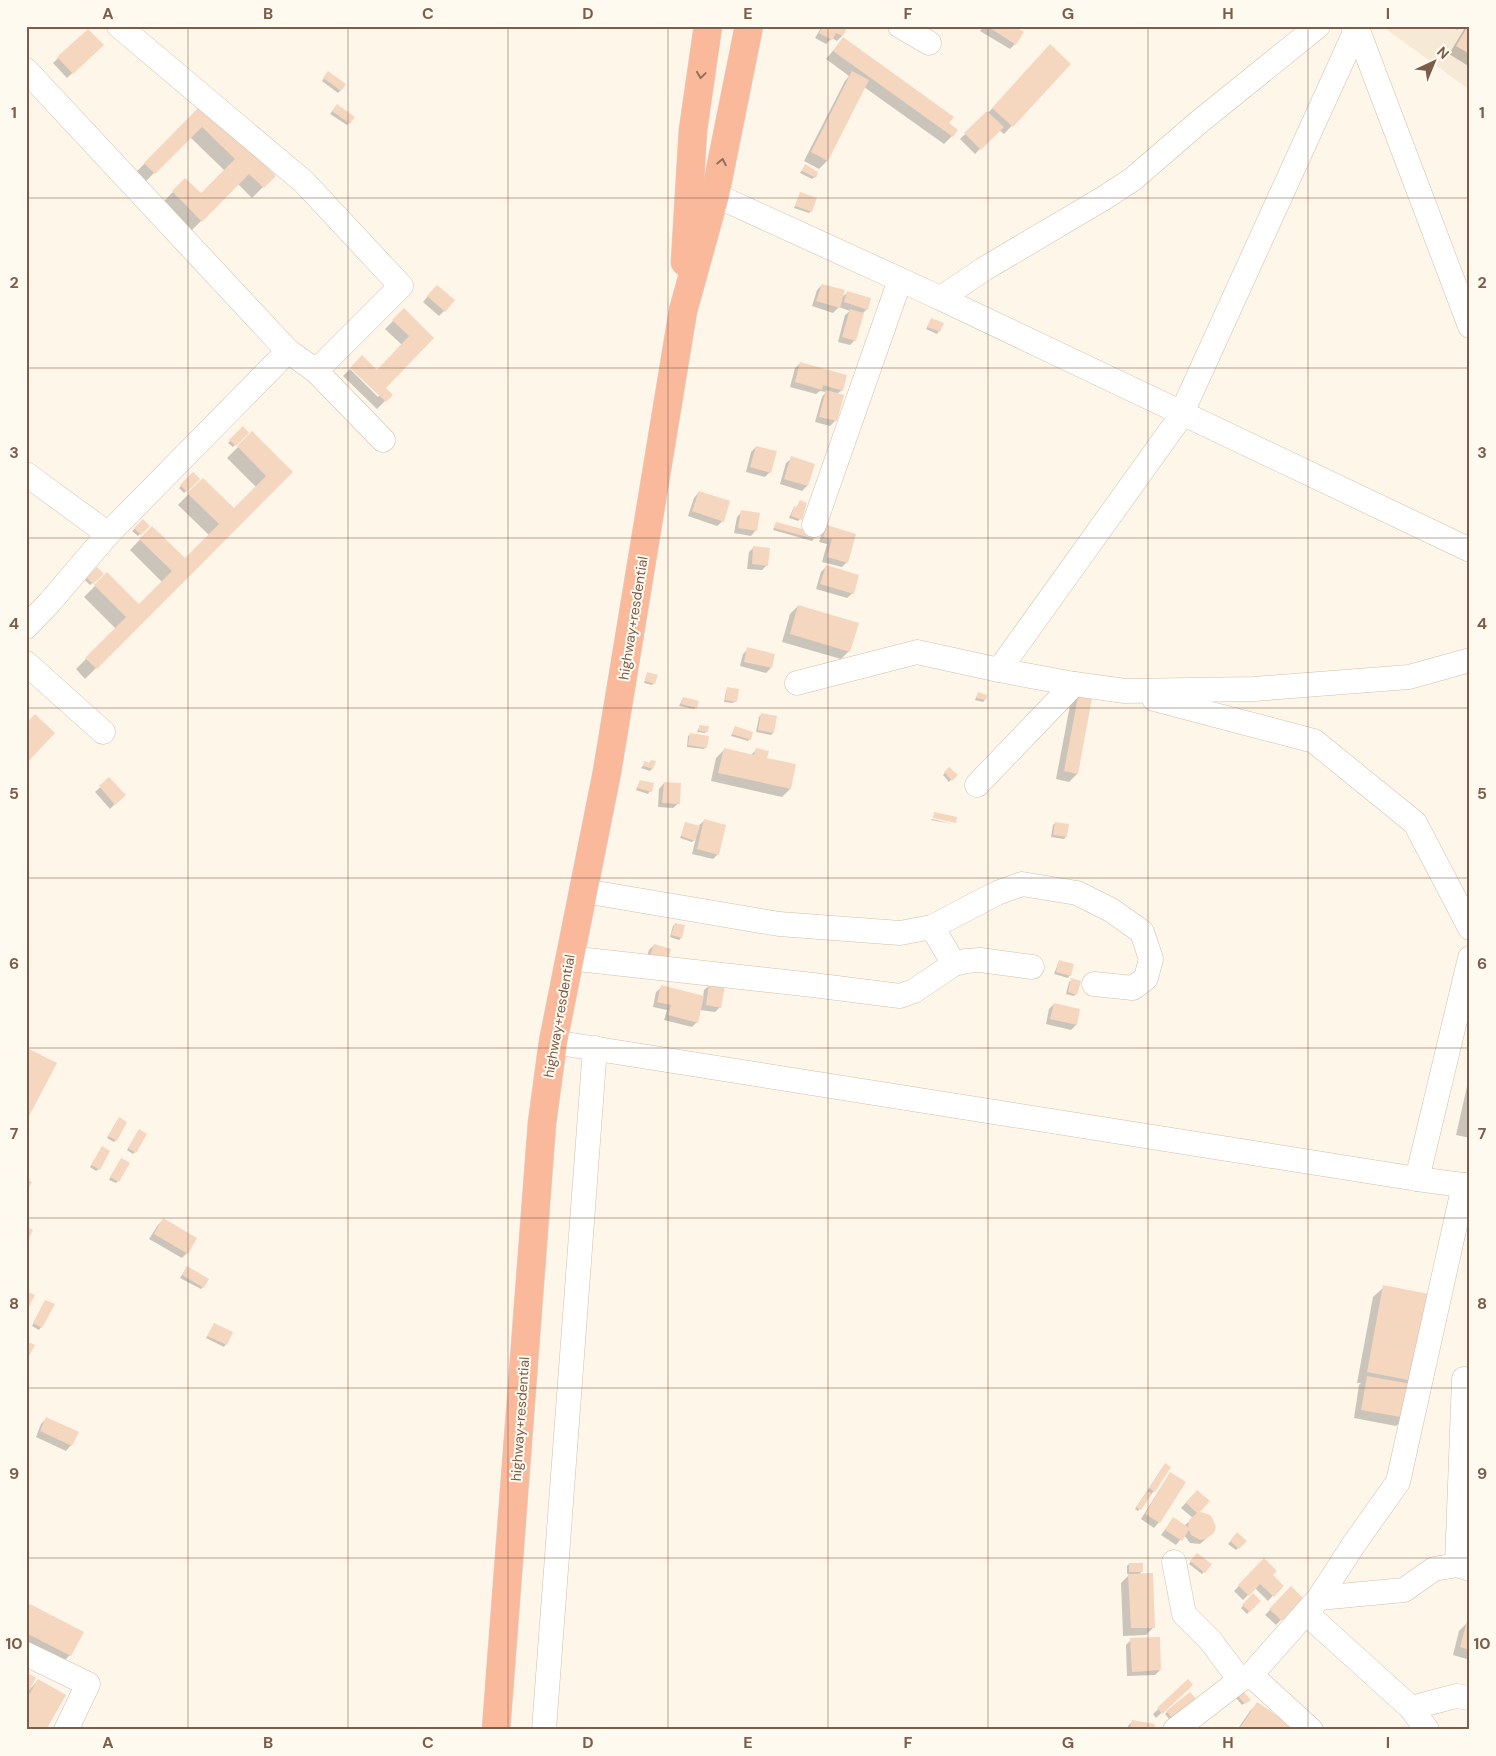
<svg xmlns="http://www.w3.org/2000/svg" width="1496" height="1756" viewBox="0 0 1496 1756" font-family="'DM Sans',sans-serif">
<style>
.residential{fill:#f6e9d6}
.shadow{fill:#0003}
.building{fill:#f5d6be}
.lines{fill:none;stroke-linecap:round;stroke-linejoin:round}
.minor-casing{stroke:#d2bfad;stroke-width:25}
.highway-casing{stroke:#ddd5d0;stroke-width:29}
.minor{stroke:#fff;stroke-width:24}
.highway{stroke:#fbb99c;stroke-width:28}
.oneway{stroke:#956f5a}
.grid{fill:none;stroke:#7b5d4a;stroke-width:1;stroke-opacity:0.55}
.labels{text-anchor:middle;stroke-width:4;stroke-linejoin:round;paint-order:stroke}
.street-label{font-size:14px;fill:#7b5d4a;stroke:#fffaf0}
.neatline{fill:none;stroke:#7b5d4a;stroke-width:2}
.grid-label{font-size:16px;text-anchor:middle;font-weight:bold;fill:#7b5d4a}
</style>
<rect width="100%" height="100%" fill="#fef6e9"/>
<polygon class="residential" points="1382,26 1470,26 1470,90"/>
<g class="shadow">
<polygon points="822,26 847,26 842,36 837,41 832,38 826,44 815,38"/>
<polygon points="983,26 1012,26 1015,44 1010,49 980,31"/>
<polygon points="1450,26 1460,26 1457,30"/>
<polygon points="1466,26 1470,26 1470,67 1449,54"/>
<polygon points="88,30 102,45 67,78 53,63"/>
<polygon points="843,39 957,130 952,136 944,144 864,87 827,161 819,169 804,161 845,81 849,76 826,59"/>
<polygon points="1043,54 1070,64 1004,134 999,130 975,154 960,139 988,113"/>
<polygon points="326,75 345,85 338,93 322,81"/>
<polygon points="204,105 274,176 252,198 238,184 191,231 162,203 185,180 201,195 225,171 190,137 143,184 134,174"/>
<polygon points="335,108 353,117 347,125 330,114"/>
<polygon points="805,166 815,177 812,179 800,173"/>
<polygon points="801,193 811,211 809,213 794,208"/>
<polygon points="822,285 841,298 848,292 867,309 863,313 855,340 850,345 838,342 845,315 850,311 839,307 833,313 812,306 817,290"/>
<polygon points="432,291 444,311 439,316 423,302"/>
<polygon points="404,310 432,338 384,388 391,395 377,409 343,376 350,369 378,397 380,395 377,371 402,345 385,329"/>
<polygon points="932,319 939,331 937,334 926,329"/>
<polygon points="801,363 842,390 837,394 842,396 835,421 830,426 815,422 822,397 826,392 820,391 816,394 790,387 795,368"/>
<polygon points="243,428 247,433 233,447 228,443"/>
<polygon points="252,433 291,472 85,679 76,669 116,629 84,597 107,574 139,606 162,582 130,550 152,527 185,559 209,535 178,505 203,479 234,510 256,487 227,458"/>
<polygon points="756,447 770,472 765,477 746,472 751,452"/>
<polygon points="792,458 813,464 807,486 802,491 780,484 786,463"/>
<polygon points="193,473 198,479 184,493 179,488"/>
<polygon points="699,492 723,521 717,526 688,516 694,498"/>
<polygon points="800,501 800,519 798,521 789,518 793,509 796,508"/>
<polygon points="742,512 756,530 751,536 734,533 737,517"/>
<polygon points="143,521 148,526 138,536 132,531"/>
<polygon points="776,523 814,539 812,541 773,530"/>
<polygon points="827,527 847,562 842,567 822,562 827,544 819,542 822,532"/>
<polygon points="754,547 767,565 762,570 747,569 749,552"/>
<polygon points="826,567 853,593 847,598 816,589 821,572"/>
<polygon points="97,569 102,574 90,585 85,580"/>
<polygon points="798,606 849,651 841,659 782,642 790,614"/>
<polygon points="748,649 771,668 766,673 740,666 743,654"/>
<polygon points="647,674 654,683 652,685 644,683"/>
<polygon points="728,688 736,701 733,703 724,702 726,691"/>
<polygon points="1079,692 1077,774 1069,782 1056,779 1071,700"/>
<polygon points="978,693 985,700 983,702 975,700"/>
<polygon points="683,698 696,707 694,709 679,706"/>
<polygon points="761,715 773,733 771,735 756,732 759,717"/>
<polygon points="700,726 707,731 705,733 697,732"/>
<polygon points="735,727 750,739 748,741 731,736"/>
<polygon points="691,734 706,747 704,749 687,747 688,736"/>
<polygon points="724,750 750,756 756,750 766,759 790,789 782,797 711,781 716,758"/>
<polygon points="651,761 652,769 650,771 641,768 645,763 648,764"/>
<polygon points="949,768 956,775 949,782 943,775"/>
<polygon points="109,779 124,795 110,809 95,792"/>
<polygon points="640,781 650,791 648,794 636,790"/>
<polygon points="664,783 679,803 673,808 658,807 659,789"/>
<polygon points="932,819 953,824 931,820"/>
<polygon points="704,821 718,854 713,859 692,854 696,838 692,842 680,838 686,823 698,826"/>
<polygon points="1055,823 1066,837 1064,839 1051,837 1053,825"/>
<polygon points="675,924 681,938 679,940 670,937 673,926"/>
<polygon points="654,945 670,950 644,966 649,950"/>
<polygon points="1059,961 1070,975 1068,978 1054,974"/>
<polygon points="1072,980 1076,994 1074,996 1066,994 1069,982"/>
<polygon points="710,985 720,1007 715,1012 700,1010 697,1022 692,1027 664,1020 667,1010 653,1007 656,992 662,987 703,997 704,990"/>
<polygon points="1054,1004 1079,1010 1076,1025 1071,1030 1046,1024 1049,1009"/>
<polygon points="1470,1080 1470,1138 1456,1135 1468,1082"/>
<polygon points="117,1121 116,1140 114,1142 107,1138"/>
<polygon points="139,1130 135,1152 133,1154 127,1150"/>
<polygon points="102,1148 99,1169 96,1171 90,1167"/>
<polygon points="119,1162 118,1181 116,1183 109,1180"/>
<polygon points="163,1220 187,1253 182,1258 149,1239 158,1225"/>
<polygon points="187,1267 203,1287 201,1289 180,1278"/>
<polygon points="1384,1287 1428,1295 1404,1418 1396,1426 1354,1418 1359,1385 1361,1383 1357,1383 1373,1297"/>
<polygon points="45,1301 41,1327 39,1330 32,1326"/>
<polygon points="214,1325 226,1344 224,1347 206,1338"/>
<polygon points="46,1419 71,1445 66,1451 36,1437 41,1424"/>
<polygon points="1163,1467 1154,1491 1138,1511 1135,1509"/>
<polygon points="1171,1474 1184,1482 1159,1522 1154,1528 1141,1519 1166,1479"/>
<polygon points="1192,1496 1207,1538 1200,1544 1190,1543 1184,1535 1176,1545 1161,1535 1173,1519 1184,1526 1193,1518 1181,1508"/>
<polygon points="1237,1534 1245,1541 1236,1550 1228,1544"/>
<polygon points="1195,1556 1210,1565 1202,1574 1189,1564"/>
<polygon points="1264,1560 1271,1575 1282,1586 1268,1601 1255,1588 1243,1600 1234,1591"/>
<polygon points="1129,1564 1141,1572 1139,1575 1154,1627 1146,1635 1123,1636 1121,1583 1130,1574 1127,1574 1127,1566"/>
<polygon points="1291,1588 1301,1598 1276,1625 1265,1615"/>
<polygon points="1253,1595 1259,1601 1247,1614 1241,1608"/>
<polygon points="26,1604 70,1655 62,1663 26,1645"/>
<polygon points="1467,1623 1470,1623 1470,1660 1453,1655 1459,1631"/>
<polygon points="1131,1640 1160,1670 1155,1675 1127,1676 1126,1645"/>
<polygon points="26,1673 30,1689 38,1680 26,1730"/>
<polygon points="1188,1681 1191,1685 1156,1718 1153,1714"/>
<polygon points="1242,1692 1249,1700 1242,1705 1236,1698"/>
<polygon points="1194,1699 1170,1720 1165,1714 1167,1712"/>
<polygon points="1258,1703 1296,1730 1237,1730 1250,1711"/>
<polygon points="1133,1721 1152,1730 1127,1730 1128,1726"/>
</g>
<g class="building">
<polygon points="823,26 848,26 843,36 836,33 832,40 819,33"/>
<polygon points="987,26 1014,26 1024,32 1016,45"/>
<polygon points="1468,26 1470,26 1470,54 1456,46"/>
<polygon points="88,29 104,45 73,74 57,57"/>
<polygon points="843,37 954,117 949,123 958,130 953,137 833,51"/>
<polygon points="1050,44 1071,64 1013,127 992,108"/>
<polygon points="328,71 346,84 341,91 323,78"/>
<polygon points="852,71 869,80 828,161 811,152"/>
<polygon points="203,103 276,176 264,188 249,174 202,222 172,191 185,178 201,193 235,159 202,127 155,174 144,163"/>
<polygon points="337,104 355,117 350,124 332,111"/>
<polygon points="987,111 1004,127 981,150 964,133"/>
<polygon points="805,164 818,172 816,178 802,171"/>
<polygon points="800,192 817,198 812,212 795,206"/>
<polygon points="822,284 845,290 840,308 816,301"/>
<polygon points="437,285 455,300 445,312 427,296"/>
<polygon points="847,291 871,298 868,310 844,302"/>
<polygon points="404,308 434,338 386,388 393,395 386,402 350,368 362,355 377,370 409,336 392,320"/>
<polygon points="850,309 864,313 856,341 842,337"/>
<polygon points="931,318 944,323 940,332 927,327"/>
<polygon points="800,362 847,375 843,391 823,385 822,390 795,382"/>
<polygon points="826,390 844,395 837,421 819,417"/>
<polygon points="243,426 249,433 236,446 229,440"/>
<polygon points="252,431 293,472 97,669 85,658 126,617 94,585 107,572 139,604 172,571 139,539 152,526 185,558 219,524 187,493 203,478 234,508 266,476 237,446"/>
<polygon points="756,446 777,451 771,473 750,467"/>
<polygon points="791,456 815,464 808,486 784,479"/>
<polygon points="193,472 200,479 187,492 180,485"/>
<polygon points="699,491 730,501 724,522 692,511"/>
<polygon points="800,500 807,503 802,520 791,516 794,506 797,507"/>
<polygon points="741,510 760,513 757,531 738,528"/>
<polygon points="143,519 150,526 141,535 134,528"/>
<polygon points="776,522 817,533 815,539 774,528"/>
<polygon points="827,525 856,534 848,563 827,557 832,539 823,537"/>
<polygon points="753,546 770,548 768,566 752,564"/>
<polygon points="826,565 859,575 854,594 820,584"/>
<polygon points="97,567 104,574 93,584 86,577"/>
<polygon points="798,605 859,623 850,652 790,634"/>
<polygon points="747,647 775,654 772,668 744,662"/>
<polygon points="647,672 658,675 655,684 645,681"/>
<polygon points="727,687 739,689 737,702 725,700"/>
<polygon points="1079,691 1093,693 1078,774 1064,771"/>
<polygon points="978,692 987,695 986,700 976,698"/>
<polygon points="683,697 699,701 697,708 681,704"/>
<polygon points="761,713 777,716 774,733 758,730"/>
<polygon points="35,714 55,733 26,764 26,723"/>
<polygon points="699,725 709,726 708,732 699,731"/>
<polygon points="735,726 753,732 751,740 732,734"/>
<polygon points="690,733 709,736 707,748 688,745"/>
<polygon points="724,748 754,755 756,748 769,751 767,758 796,764 791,789 718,773"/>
<polygon points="651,760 656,761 653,769 643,766 644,761 650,763"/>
<polygon points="949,767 958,775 952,781 944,772"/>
<polygon points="109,777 126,795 115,805 99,786"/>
<polygon points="640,780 654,783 652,792 637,788"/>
<polygon points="664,782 681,783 680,804 662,803"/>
<polygon points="934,812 957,817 956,823 933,818"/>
<polygon points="704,819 726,825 719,855 697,849"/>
<polygon points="685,822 700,826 695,841 681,836"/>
<polygon points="1055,822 1069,824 1067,837 1053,835"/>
<polygon points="675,923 685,925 682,938 671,935"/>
<polygon points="654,944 671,949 666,967 648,961"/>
<polygon points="1059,960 1074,964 1071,976 1056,972"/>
<polygon points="1071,978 1081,981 1077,995 1068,992"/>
<polygon points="709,983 725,986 721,1008 706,1005"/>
<polygon points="661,985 704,996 698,1023 668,1015 671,1005 657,1002"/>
<polygon points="1054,1003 1080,1009 1077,1025 1050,1019"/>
<polygon points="29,1049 57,1063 26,1122 26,1054"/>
<polygon points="119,1117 127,1122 117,1141 108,1136"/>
<polygon points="139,1129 147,1134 136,1153 128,1148"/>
<polygon points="102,1146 110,1151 100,1170 91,1165"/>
<polygon points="121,1158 130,1163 119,1182 110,1177"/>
<polygon points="26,1179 32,1182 26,1193"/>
<polygon points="163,1218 197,1238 188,1254 154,1234"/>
<polygon points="26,1226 33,1230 26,1244"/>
<polygon points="187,1266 209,1279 204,1288 182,1275"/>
<polygon points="1383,1285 1429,1294 1413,1381 1367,1372"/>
<polygon points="26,1291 35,1295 26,1312"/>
<polygon points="45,1300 55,1304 42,1328 33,1323"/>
<polygon points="214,1323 233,1332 227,1345 207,1336"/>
<polygon points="26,1341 35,1345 26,1362"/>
<polygon points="1367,1376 1412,1384 1406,1418 1361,1410"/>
<polygon points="46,1417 79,1432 72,1446 40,1431"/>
<polygon points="1165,1463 1171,1467 1155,1492 1149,1488"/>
<polygon points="1170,1472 1186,1482 1160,1523 1145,1514"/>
<polygon points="1197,1490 1210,1501 1200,1512 1208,1514 1212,1517 1216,1527 1214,1533 1206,1539 1200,1540 1191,1535 1189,1530 1182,1541 1165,1530 1173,1517 1188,1527 1189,1520 1197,1513 1186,1503"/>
<polygon points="1147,1491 1152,1494 1141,1510 1136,1507"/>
<polygon points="1237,1532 1247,1541 1239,1549 1230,1541"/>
<polygon points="1197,1553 1212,1564 1205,1573 1190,1561"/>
<polygon points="1264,1558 1277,1571 1273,1575 1284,1586 1274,1597 1260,1584 1249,1596 1238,1585"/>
<rect x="1129" y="1563" width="14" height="9"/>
<polygon points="1153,1573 1155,1628 1131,1628 1128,1574"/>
<polygon points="1291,1586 1303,1598 1282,1621 1269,1609"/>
<polygon points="1253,1593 1261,1601 1250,1612 1242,1605"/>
<polygon points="26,1602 84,1632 71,1656 26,1633"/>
<polygon points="1467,1621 1470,1622 1470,1650 1460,1647"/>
<polygon points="1160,1637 1161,1670 1132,1672 1130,1638"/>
<polygon points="26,1672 36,1678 26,1696"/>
<polygon points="38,1679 66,1695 46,1730 26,1730 26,1700"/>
<polygon points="1188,1679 1193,1685 1162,1714 1157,1708"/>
<polygon points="1242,1690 1251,1700 1245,1704 1237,1695"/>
<polygon points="1190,1692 1196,1699 1173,1719 1166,1711"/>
<polygon points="1257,1702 1299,1730 1243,1730 1240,1728"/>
<polygon points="1132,1720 1155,1724 1154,1730 1130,1730"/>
</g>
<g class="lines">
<g class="minor-casing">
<g id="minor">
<polyline points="119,26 304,182 401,286 316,371"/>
<polyline points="900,26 929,43"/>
<polyline points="1353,26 1357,28 1470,326"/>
<polyline points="26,70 288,351 316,371 383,440"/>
<polyline points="715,195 938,297 944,296 984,269 1104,198 1133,179 1199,122 1318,26"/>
<polyline points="938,297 1470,550"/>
<polyline points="26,474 108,534"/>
<polyline points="814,525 900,280"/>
<polyline points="26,627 50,602 108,534 288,351"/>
<polyline points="26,663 103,732"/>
<polyline points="999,670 1179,419 1357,28"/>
<polyline points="797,683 917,652 999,670 1074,684 1125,691 1254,689 1409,677 1470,660"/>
<polyline points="1154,699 1314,741 1415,823 1470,928"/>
<polyline points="977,785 1074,684"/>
<polyline points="584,891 779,924 900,933 932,927 997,893 1022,884 1077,893 1111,910 1142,932 1151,959 1146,978 1133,988 1094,984"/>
<polyline points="932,927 954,964"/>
<polyline points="569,958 813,985 900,996 914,991 954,964 966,961 980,960 1032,967"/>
<polyline points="553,1042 1417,1179 1470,1186"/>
<polyline points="1417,1179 1470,958"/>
<polyline points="1464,1379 1457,1565 1470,1569"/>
<polyline points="1174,1562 1184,1614 1210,1640 1240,1680"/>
<polyline points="1319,1598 1404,1590 1434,1569 1457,1565"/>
<polyline points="1306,1613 1411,1708 1427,1730"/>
<polyline points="26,1654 88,1684 66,1730"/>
<polyline points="1251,1675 1311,1730"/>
<polyline points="1411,1708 1456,1696 1470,1698"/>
<polyline points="544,1730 595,1048"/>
<polyline points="1175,1730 1240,1680 1251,1675 1319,1598 1354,1544 1398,1482 1464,1185"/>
</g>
</g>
<g class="highway-casing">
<g id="highway">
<polyline points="685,262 693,130 708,26"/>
<polyline points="496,1730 542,1123 553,1042 607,772 683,311 715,195 749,26"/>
</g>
</g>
<use href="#minor" class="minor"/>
<use href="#highway" class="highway"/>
</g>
<defs><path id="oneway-chevron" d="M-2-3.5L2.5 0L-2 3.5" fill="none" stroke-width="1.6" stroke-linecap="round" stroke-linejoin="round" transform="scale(1.25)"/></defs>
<g class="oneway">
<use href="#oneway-chevron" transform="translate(701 75) rotate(98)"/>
<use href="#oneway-chevron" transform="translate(722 162) rotate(-79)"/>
</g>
<path class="grid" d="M188,26V1730M348,26V1730M508,26V1730M668,26V1730M828,26V1730M988,26V1730M1148,26V1730M1308,26V1730M26,198H1470M26,368H1470M26,538H1470M26,708H1470M26,878H1470M26,1048H1470M26,1218H1470M26,1388H1470M26,1558H1470"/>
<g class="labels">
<g class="street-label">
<text transform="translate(633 618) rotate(-81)" y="5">highway+resdential</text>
<text transform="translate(559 1016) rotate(-80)" y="5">highway+resdential</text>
<text transform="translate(520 1419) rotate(-86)" y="5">highway+resdential</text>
</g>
</g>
<rect width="1496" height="1756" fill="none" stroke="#fffaf0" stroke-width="55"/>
<g transform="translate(1434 62) rotate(44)" stroke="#fffaf0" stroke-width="4" paint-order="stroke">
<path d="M0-4L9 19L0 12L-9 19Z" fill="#7b5d4a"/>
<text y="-8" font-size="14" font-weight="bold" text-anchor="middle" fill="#7b5d4a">N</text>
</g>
<rect x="28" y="28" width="1440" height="1700" class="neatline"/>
<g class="grid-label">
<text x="108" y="19">A</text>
<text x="268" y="19">B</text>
<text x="428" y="19">C</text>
<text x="588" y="19">D</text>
<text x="748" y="19">E</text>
<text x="908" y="19">F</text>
<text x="1068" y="19">G</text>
<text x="1228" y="19">H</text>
<text x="1388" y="19">I</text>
<text x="14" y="118">1</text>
<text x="1482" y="118">1</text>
<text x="14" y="288">2</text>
<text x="1482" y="288">2</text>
<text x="14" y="458">3</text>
<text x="1482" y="458">3</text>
<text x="14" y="629">4</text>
<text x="1482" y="629">4</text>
<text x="14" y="799">5</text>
<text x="1482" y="799">5</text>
<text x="14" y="969">6</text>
<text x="1482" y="969">6</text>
<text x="14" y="1139">7</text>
<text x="1482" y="1139">7</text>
<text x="14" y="1309">8</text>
<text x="1482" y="1309">8</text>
<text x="14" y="1479">9</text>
<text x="1482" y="1479">9</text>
<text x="14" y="1649">10</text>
<text x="1482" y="1649">10</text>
<text x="108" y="1748">A</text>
<text x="268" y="1748">B</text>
<text x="428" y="1748">C</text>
<text x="588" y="1748">D</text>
<text x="748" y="1748">E</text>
<text x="908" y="1748">F</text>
<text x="1068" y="1748">G</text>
<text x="1228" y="1748">H</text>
<text x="1388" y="1748">I</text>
</g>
</svg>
